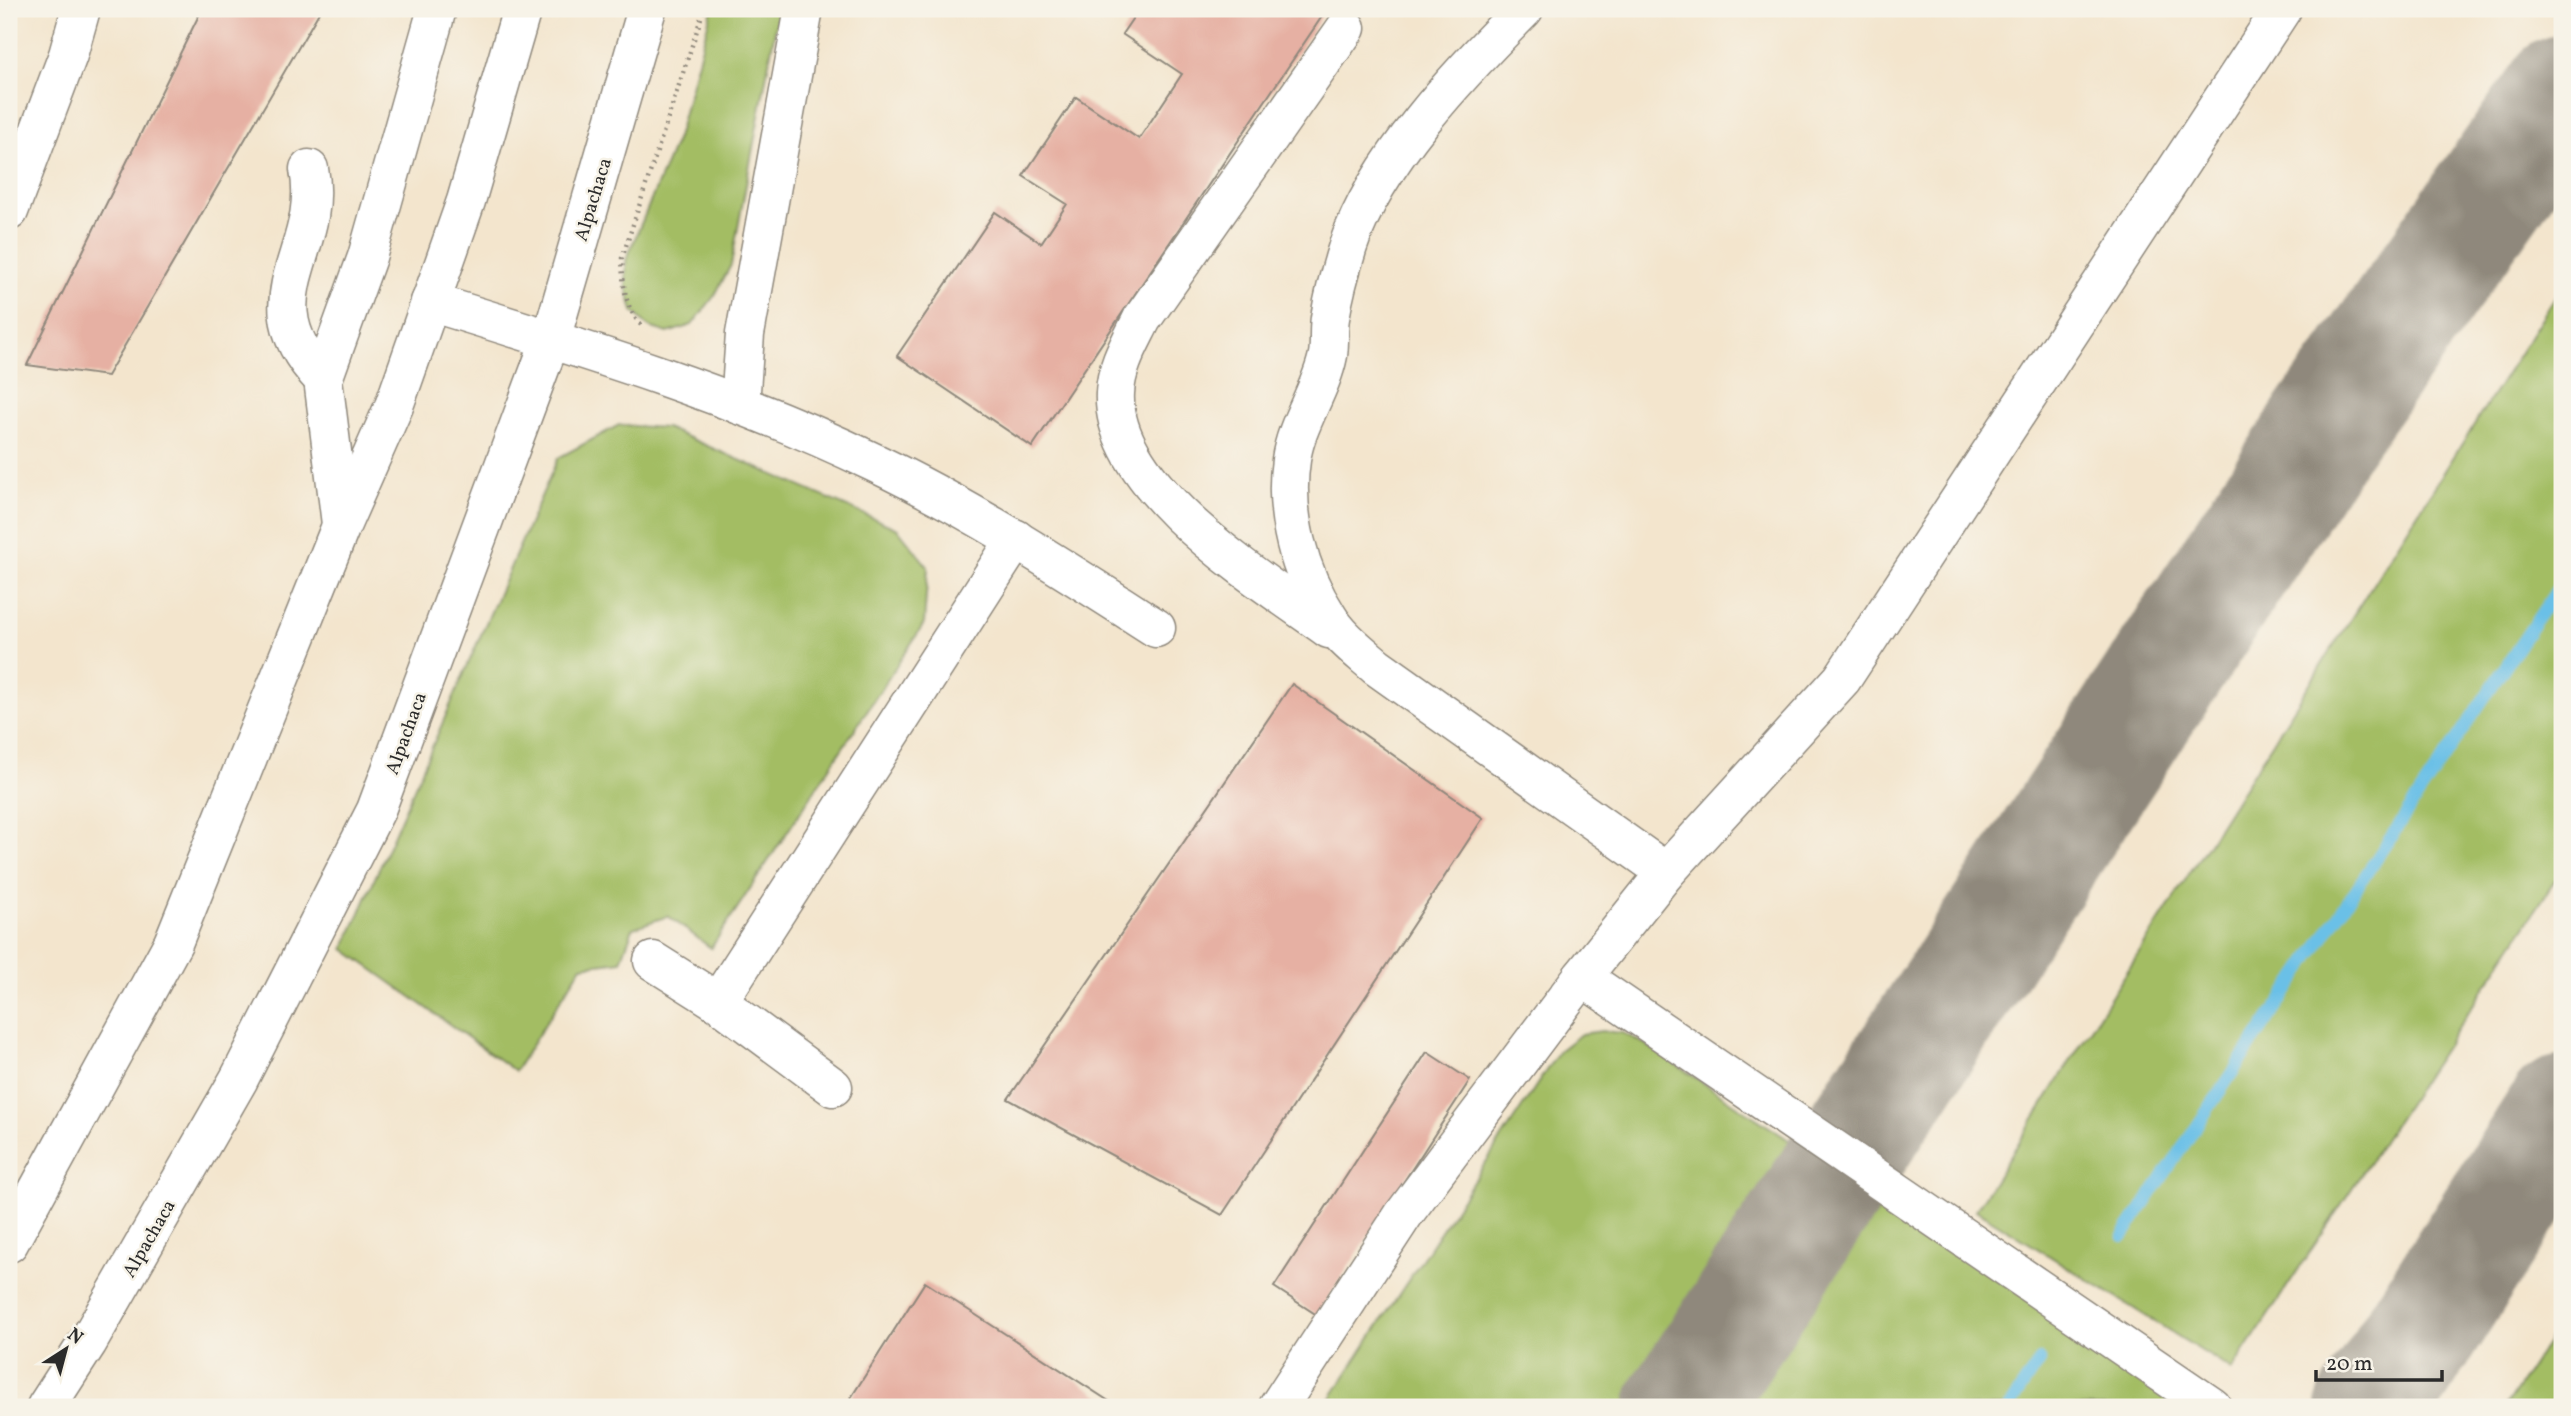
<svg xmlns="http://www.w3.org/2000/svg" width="2571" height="1416" viewBox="0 0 2571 1416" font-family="Vollkorn,serif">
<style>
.green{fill:#a3bd64;stroke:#677448;stroke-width:2}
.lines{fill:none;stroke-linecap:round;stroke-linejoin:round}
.stream{stroke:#6ac0e7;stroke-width:12}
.taxiway{stroke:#8f887c;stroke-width:114}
.building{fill:#e6b0a3}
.minor-casing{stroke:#8f887c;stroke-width:41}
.path{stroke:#8f887c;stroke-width:4.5;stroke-dasharray:2 5;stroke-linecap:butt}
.minor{stroke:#fff;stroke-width:38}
.labels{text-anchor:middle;stroke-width:5;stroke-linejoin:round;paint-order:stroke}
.street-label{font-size:19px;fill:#2b2b2b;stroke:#f7f3e8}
</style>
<rect width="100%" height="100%" fill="#f7f3e8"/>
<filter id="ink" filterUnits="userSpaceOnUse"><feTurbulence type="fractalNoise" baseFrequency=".0143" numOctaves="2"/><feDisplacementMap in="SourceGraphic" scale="14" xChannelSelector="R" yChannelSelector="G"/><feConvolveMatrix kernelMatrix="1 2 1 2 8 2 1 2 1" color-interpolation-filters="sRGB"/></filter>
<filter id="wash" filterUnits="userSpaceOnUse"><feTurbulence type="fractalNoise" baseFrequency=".00686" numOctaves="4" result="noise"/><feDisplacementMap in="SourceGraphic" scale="28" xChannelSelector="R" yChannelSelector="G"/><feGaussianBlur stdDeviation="1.57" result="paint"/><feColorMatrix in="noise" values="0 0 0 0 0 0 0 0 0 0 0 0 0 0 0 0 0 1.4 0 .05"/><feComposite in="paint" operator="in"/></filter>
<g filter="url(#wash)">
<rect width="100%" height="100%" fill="#f3e5cd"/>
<g class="green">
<polygon points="712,9 779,9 731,265 715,295 692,325 668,333 649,327 633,311 626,285 626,260 677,138"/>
<polygon points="2562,286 2562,870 2232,1370 1976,1210"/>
<polygon points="619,425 666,428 898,529 928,567 924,624 711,948 668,916 633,928 621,961 582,966 515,1071 344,949 558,458"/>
<polygon points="1602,1031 1623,1033 1645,1044 2189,1407 1325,1407 1559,1051 1581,1034"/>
<polygon points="2562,1320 2562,1407 2505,1407"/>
</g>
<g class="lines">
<g class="stream">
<polyline points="2123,1236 2562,582"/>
<polyline points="2009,1407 2040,1360"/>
</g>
<g class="taxiway">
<polyline points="1682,1407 2324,429 2562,92"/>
<polyline points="2373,1407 2562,1113"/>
</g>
</g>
<g id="blocks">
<g class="building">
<polygon points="202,9 321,9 107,376 27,365"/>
<polygon points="1139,9 1327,9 1032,447 897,356 995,212 1041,243 1067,204 1023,176 1076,97 1139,139 1182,74 1122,34"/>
<polygon points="1292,684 1483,818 1222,1215 1008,1099"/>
<polygon points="1427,1052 1470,1080 1317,1315 1274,1287"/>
<polygon points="925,1282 1118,1407 845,1407"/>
</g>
</g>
</g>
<g filter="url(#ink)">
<use href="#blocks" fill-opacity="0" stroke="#8f887c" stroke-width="2"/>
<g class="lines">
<g class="minor-casing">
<g id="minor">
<path d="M1524,9C1461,72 1376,161 1348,246C1341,268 1334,294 1330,318C1328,330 1330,343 1328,355C1321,391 1296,423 1291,460C1283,513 1299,573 1328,617C1340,637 1359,651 1376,666L1666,872"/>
<path d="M309,169C325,253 245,298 323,379"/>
<polyline points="9,211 68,55 81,9"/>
<path d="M430,302C580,348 732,394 873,462C972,509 1064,569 1156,628"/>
<polyline points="740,405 745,334 804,9"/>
<polyline points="341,524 323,379 367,257 437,9"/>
<path d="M1329,629C1261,580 1110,487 1115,393C1116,366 1131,342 1142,319L1346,28"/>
<polyline points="653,961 718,1002 833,1087"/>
<polyline points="1582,977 2212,1407"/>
<polyline points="718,1002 1016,539"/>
<polyline points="9,1243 173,943 341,526 394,406 466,201 522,9"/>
<polyline points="46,1407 88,1342 239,1079 376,810 551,339 647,9"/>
<polyline points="1278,1407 1404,1214 1582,977 1666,872 1842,679 2282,9"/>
</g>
</g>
<path class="path" d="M641,325C624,306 623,283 622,258L704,9"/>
<use href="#minor" class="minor"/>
</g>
</g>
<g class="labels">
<g class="street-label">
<text transform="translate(592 199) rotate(-73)" y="7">Alpachaca</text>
<text transform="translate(405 733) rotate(-70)" y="7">Alpachaca</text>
<text transform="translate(148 1238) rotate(-60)" y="7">Alpachaca</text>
</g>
</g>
<rect width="2571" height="1416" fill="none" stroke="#f7f3e8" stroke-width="35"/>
<g transform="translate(66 1349) rotate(36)" stroke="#f7f3e8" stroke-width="5" paint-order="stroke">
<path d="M0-5L12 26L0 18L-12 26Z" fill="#2b2b2b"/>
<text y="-10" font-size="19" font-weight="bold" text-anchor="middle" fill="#2b2b2b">N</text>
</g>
<path d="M2316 1370v10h126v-10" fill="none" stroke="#2b2b2b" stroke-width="3.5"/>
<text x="2326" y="1370" font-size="21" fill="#2b2b2b" stroke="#f7f3e8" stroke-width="5" paint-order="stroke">20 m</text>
</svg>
